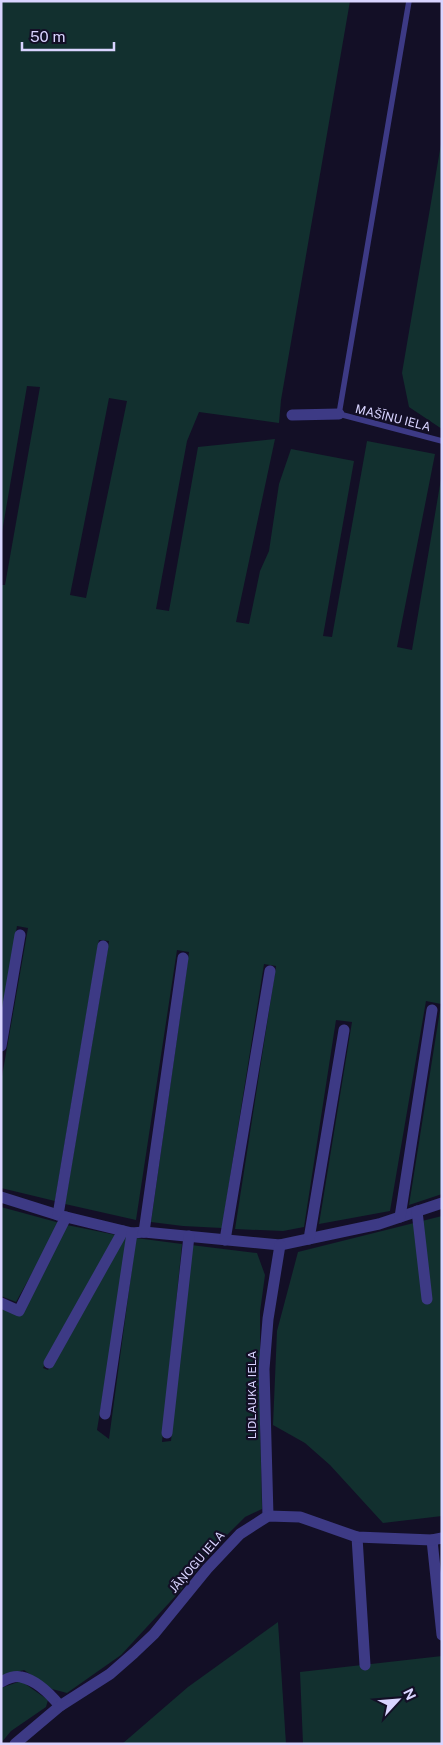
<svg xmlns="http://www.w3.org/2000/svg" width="443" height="1745" viewBox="0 0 443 1745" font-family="'Public Sans',sans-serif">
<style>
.green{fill:#12302f;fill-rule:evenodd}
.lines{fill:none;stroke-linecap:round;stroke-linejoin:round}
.service{stroke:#3d3a85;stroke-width:5.5}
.minor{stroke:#3d3a85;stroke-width:11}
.labels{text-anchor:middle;stroke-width:4.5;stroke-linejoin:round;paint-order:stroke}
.street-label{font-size:12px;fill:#d9d4ff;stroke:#130f26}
</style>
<rect width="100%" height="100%" fill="#130f26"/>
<g class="green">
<path d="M1,1H350L281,400L279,423L199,412L187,441L156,609L169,611L198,447L275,439L236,622L249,624L260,571L269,551L279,484L291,449L354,461L323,636L332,637L367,441L435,454L397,647L412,650L442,473V1194L409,1205L441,1004L426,1001L390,1211L319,1224L352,1022L336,1020L304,1227L283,1231L235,1229L276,966L264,964L222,1228L183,1226L151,1222L189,952L177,950L136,1220L65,1204L109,941L99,940L55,1201L1,1188V1082L28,928L17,926L1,1017V585H5L40,387L27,386L1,538ZM109,398L127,401L86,598L70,595Z"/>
<polygon points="442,138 442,429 409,407 402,373"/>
<polygon points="1,1207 60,1223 16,1302 1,1296"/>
<polygon points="442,1216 442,1516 383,1523 330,1465 305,1443 273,1425 277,1331 298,1252"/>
<polygon points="67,1225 116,1235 43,1368 48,1370 124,1236 129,1237 97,1430 109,1439 136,1238 182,1244 162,1442 171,1441 191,1245 257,1253 265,1275 260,1312 260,1423 262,1509 245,1517 217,1545 181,1590 121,1655 67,1693 52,1689 24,1670 1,1676 1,1307 20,1316"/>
<polygon points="278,1622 286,1744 122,1744 188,1687"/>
<polygon points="442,1656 442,1744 303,1744 300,1672"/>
<polygon points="21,1681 48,1700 46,1707 11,1731 1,1743 1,1688"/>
</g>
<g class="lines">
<polyline class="service" points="409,1 339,414 442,441"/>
<g class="minor">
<polyline points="292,415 339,414"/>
<polyline points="1,1046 20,935"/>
<polyline points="1,1197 58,1215 132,1233 144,1232 280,1245 379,1224 442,1203"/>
<polyline points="417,1211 427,1299"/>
<polyline points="58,1215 103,946"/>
<polyline points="400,1217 432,1010"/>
<polyline points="144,1232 183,958"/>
<polyline points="309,1239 344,1030"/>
<polyline points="225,1240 270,971"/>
<polyline points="1,1303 19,1311 66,1217"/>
<polyline points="49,1363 123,1231"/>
<polyline points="105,1414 132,1233"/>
<polyline points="167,1433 189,1236"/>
<polyline points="268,1516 264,1369 268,1319 280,1245"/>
<polyline points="357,1537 365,1665"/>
<polyline points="432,1540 442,1635"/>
<path d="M1,1682C7,1679 14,1675 21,1677C36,1680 51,1695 60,1706"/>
<polyline points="15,1744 60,1706 110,1674 134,1653 154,1634 207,1569 240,1534 268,1516 300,1517 357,1537 432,1540 442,1538"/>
</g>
</g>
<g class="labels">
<g class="street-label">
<text transform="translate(393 418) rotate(14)" y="4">MAŠĪNU IELA</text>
<text transform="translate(252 1395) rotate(-90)" y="4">LIDLAUKA IELA</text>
<text transform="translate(197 1562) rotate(-49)" y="4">JĀŅOGU IELA</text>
</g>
</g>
<rect width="443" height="1745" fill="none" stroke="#d9d4ff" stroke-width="5"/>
<g transform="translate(398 1700) rotate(64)" stroke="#130f26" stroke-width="4" paint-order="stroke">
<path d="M0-4L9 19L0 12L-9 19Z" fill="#d9d4ff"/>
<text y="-8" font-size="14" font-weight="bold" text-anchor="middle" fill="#d9d4ff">N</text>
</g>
<path d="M22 42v8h92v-8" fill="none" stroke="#d9d4ff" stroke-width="2.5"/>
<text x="30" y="42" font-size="15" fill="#d9d4ff" stroke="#130f26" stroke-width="4" paint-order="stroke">50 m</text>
</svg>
